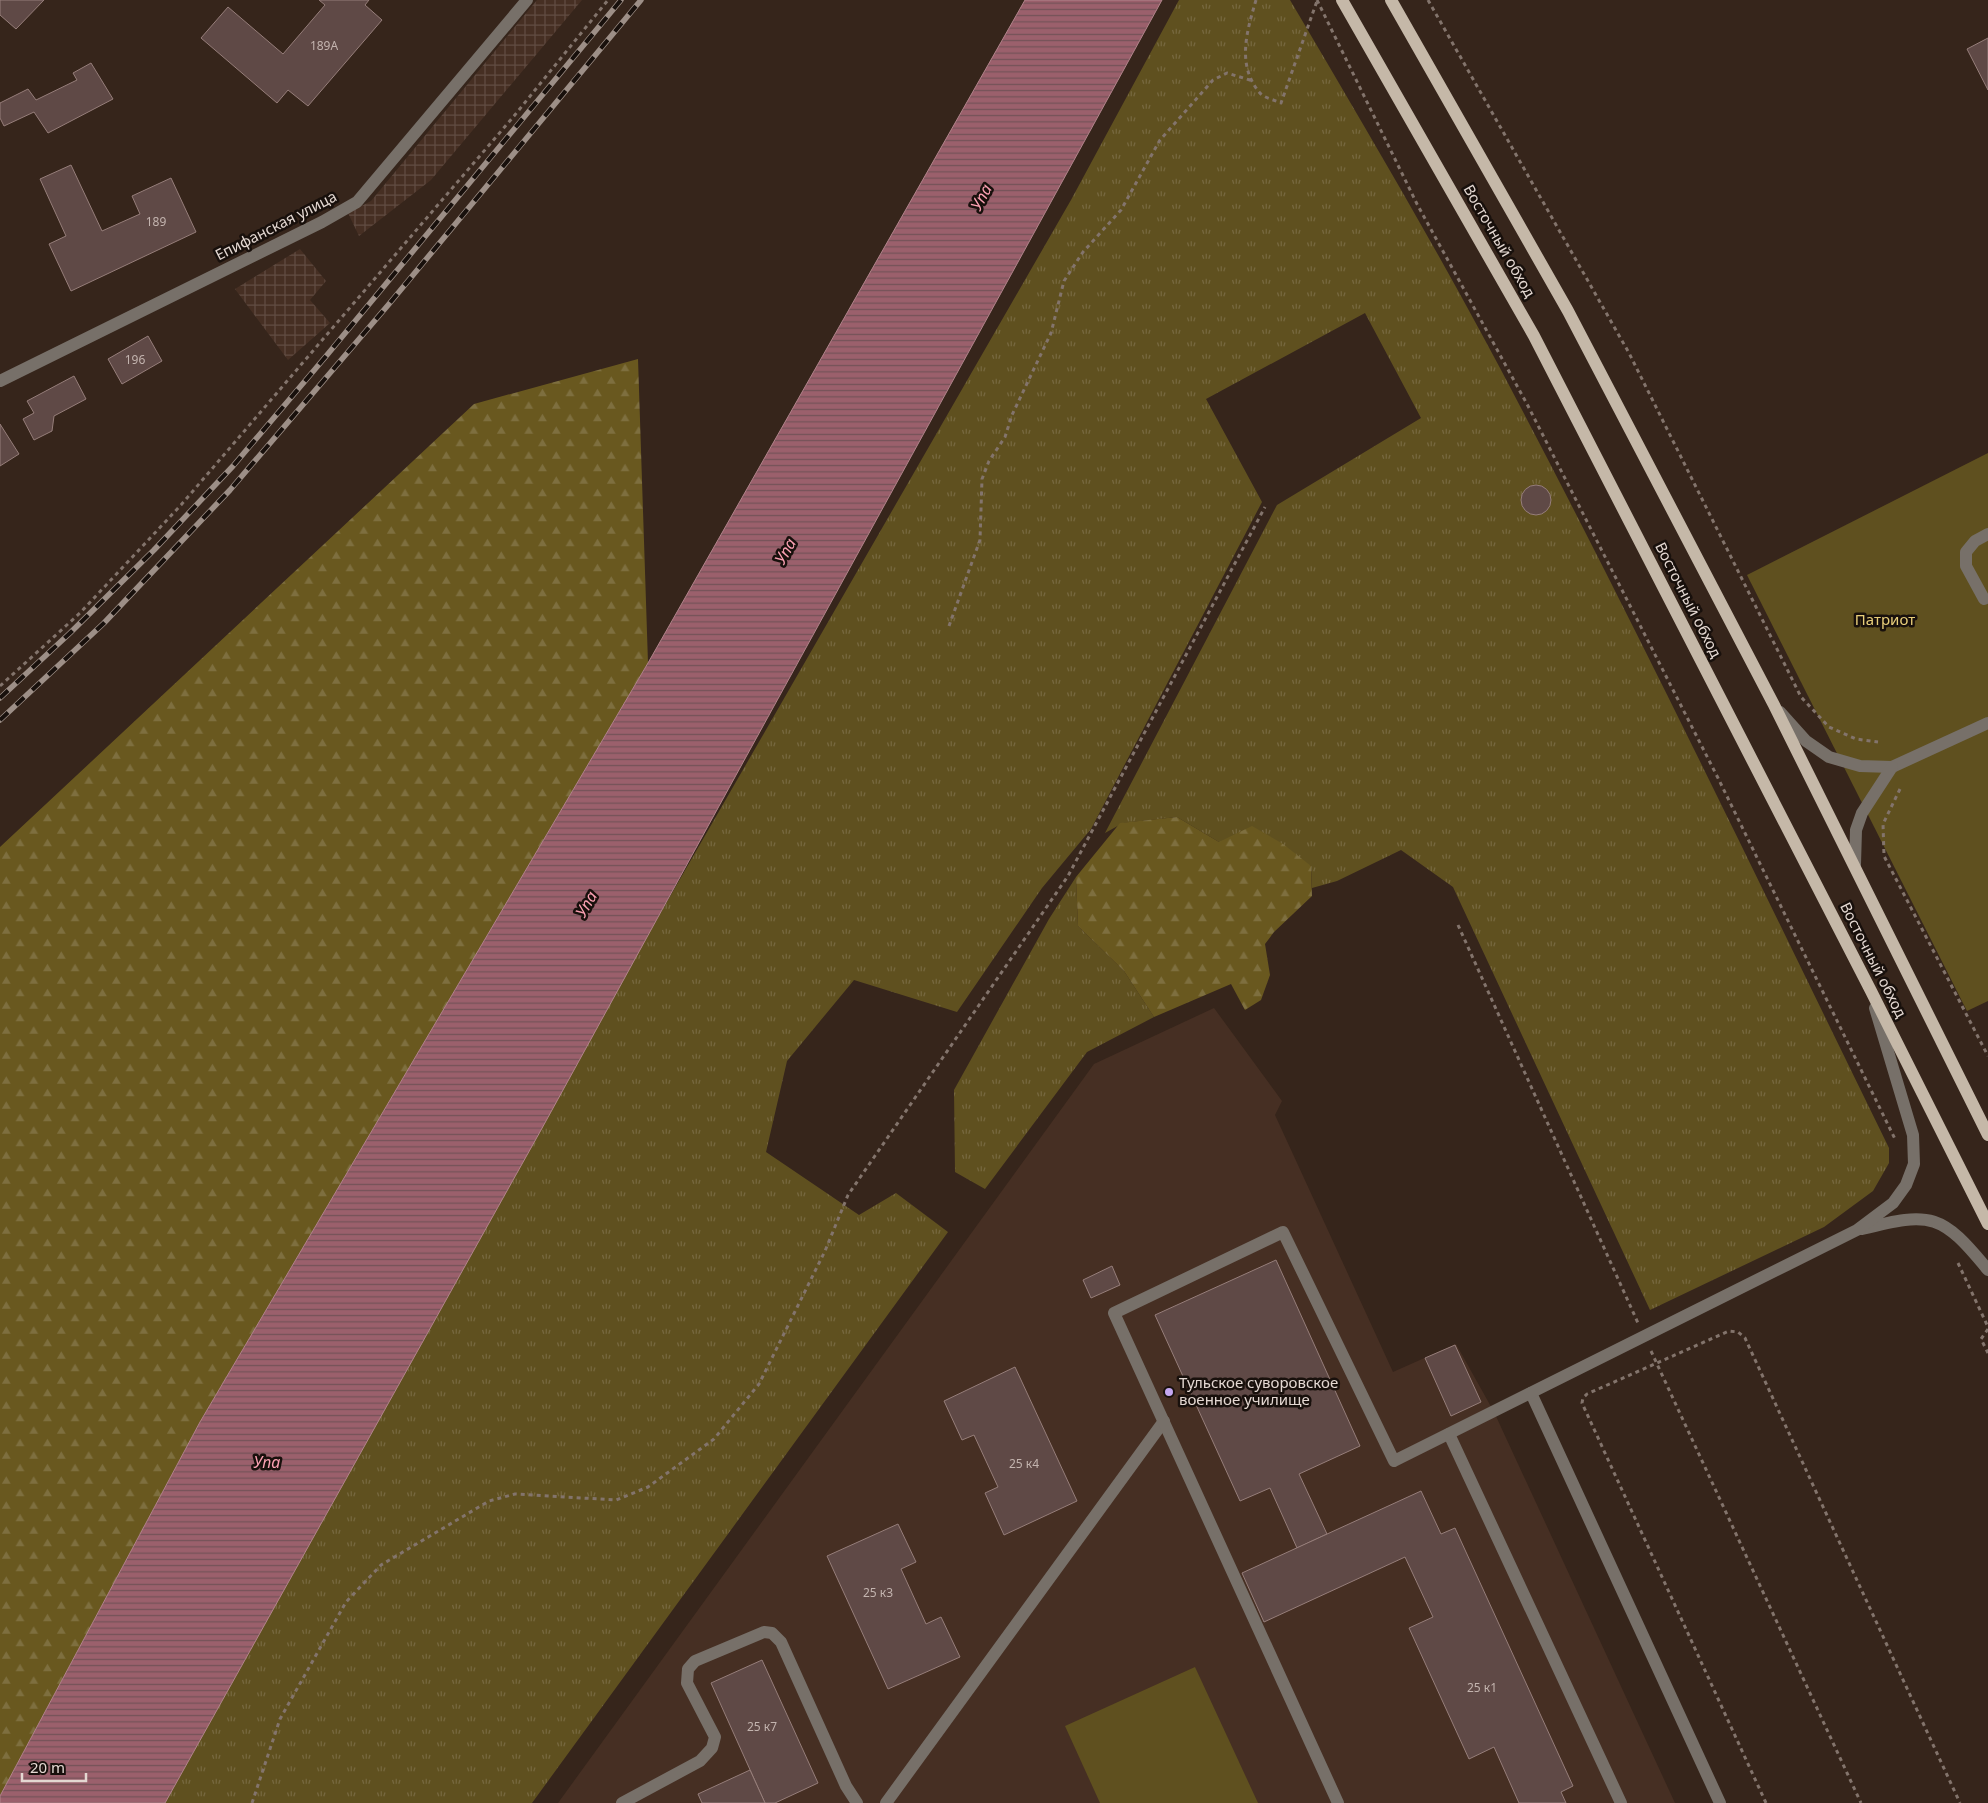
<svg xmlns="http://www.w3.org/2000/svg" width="1988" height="1803" viewBox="0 0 1988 1803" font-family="'Noto Sans',sans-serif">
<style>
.built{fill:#462f23}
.industrial{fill:url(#industrial-grid)}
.grass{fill:url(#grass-tufts)}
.forest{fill:url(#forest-firs)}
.park{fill:#5f501f}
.water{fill:url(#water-rules);stroke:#b1848b}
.building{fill:#5f4946;stroke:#967e7a}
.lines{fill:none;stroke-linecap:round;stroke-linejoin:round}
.path{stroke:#83746c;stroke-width:3;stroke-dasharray:4 4;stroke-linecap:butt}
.minor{stroke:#777069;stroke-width:12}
.major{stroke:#c5b8a8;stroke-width:12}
.rail-casing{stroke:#9d8f87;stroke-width:5.5}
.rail{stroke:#18100c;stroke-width:4;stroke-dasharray:11;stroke-linecap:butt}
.poi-dot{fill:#c4a7f1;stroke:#18100c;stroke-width:2}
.labels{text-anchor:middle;stroke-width:5;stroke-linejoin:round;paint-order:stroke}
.number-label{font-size:12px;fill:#c3b4af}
.street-label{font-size:15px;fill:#e4d8d2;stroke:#18100c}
.park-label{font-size:15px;fill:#e8ce7a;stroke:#18100c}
.poi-label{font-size:15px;fill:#e4d8d2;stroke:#18100c;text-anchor:start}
.water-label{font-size:16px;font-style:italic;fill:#fba1b3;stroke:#18100c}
</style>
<defs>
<pattern id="industrial-grid" width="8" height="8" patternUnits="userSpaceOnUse" patternTransform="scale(1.25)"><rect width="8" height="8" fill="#462f23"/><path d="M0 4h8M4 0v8" fill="none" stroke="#614c42"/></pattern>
<pattern id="grass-tufts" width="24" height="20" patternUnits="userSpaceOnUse" patternTransform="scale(1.25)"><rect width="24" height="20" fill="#5f501f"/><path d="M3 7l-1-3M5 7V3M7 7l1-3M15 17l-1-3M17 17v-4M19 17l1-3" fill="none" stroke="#76683f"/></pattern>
<pattern id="forest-firs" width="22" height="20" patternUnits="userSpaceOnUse" patternTransform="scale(1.25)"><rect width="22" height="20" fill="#69581f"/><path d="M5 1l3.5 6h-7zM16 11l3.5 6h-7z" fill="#7e6f3f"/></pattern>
<pattern id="water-rules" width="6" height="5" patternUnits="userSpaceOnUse" patternTransform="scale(1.25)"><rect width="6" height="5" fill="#9b606c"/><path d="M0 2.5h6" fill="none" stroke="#745258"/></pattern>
</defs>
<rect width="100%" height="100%" fill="#36251b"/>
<polygon class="built" points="1214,1008 1282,1101 1275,1115 1393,1372 1456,1344 1494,1412 1675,1803 558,1803 1094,1064"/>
<g class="industrial">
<polygon points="537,0 582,0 431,180 359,236 348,213 371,201"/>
<polygon points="300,249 326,281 310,300 330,323 288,360 235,289"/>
</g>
<g class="grass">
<path d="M1179,0H1290C1369,134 1449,269 1521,408C1649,652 1768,901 1889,1148V1163L1873,1191L1824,1227L1650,1310L1453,887L1401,850L1337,881L1312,888L1311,866L1219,842L1177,817L1123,823L1105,833L1277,505L1421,418L1365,313L1206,399L1262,502L1091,829L1042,888L957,1012L854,980L787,1061L766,1152L859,1215L896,1193L948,1232L532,1803H148L1071,200Z"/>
<polygon points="1076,877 1078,926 1124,971 1154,1017 1087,1052 985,1189 955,1172 954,1090 1049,919"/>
</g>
<g class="forest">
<polygon points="638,359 648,663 200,1422 0,1796 0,847 474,404"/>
<polygon points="1177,817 1219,842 1252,826 1283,844 1311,866 1312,896 1274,932 1265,944 1270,975 1261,1000 1245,1010 1231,984 1154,1017 1124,971 1078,926 1076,877 1120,823"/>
</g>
<g class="park">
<polygon points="1988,453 1988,1001 1967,1011 1747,575"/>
<polygon points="1195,1667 1258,1803 1100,1803 1065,1726"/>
</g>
<polygon class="water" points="1025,0 1162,0 541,1130 165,1803 0,1803 0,1796 200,1422 648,663"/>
<g class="building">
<polygon points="0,0 44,0 16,29 0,15"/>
<polygon points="319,0 369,0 365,5 382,20 308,106 288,90 277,103 201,38 228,7 283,54 325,5"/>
<polygon points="1988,38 1988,90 1967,49"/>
<polygon points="91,63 113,99 48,133 34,112 4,126 0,118 0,103 28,89 36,100 77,80 73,73"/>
<polygon points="71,165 102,231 140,214 132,196 171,178 196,232 71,291 49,244 66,236 40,179"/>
<polygon points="148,336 162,361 122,384 108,359"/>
<polygon points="74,376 86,399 54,416 52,431 34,440 23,419 34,413 27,401"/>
<polygon points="0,424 19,454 0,466"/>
<circle cx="1536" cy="500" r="15"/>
<polygon points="1276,1260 1360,1446 1299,1474 1327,1534 1297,1548 1270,1488 1240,1501 1155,1315"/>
<polygon points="1112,1266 1120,1285 1091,1298 1083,1280"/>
<polygon points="1455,1345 1481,1402 1451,1416 1425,1358"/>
<polygon points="1015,1367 1077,1501 1004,1535 985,1493 998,1487 974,1435 962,1440 944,1401"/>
<polygon points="1421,1491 1441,1534 1455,1528 1573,1786 1561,1792 1566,1803 1519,1803 1494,1747 1469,1759 1409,1628 1433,1617 1405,1557 1264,1622 1242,1573"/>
<polygon points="898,1524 916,1562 901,1569 926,1624 941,1617 960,1657 888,1689 827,1556"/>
<polygon points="762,1660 818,1783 775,1803 765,1803 711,1683"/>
<polygon points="750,1770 765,1803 702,1803 698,1794"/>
</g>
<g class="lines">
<g class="path">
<path d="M1256,0C1247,31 1236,65 1260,93C1264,98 1275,100 1281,103L1317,1"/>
<polyline points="1317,0 1417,204 1527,404 1718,778 1895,1139"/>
<polyline points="1428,0 1629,353 1801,697 1829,727 1856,739 1878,742"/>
<polyline points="949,626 980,540 982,479 989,461 1005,437 1012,415 1051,333 1064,281 1083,252 1121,210 1160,140 1213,80 1227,73 1253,81"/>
<polyline points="0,686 80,613 181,505 514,116 608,0"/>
<polyline points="1900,789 1883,824 1884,856 1988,1056"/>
<polyline points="1458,925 1638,1323"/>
<polyline points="1958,1263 1988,1327"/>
<polyline points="1988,1329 1981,1339 1988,1353"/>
<polyline points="1651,1351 1861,1803"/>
<polyline points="252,1803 280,1719 346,1602 381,1565 489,1501 515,1494 616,1500 648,1487 714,1439 759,1384 825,1251 848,1195 1068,876 1265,507"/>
<polyline points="1766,1803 1582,1403 1583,1398 1587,1394 1729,1331 1738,1332 1745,1338 1960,1803"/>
</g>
<g class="minor">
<polyline points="0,381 322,222 357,202 527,0"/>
<polyline points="1984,599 1966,566 1966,552 1975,541 1988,534"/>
<polyline points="1780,712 1806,741 1829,757 1860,766 1892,767 1988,723"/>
<polyline points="1855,864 1856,830 1862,813 1892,767"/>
<path d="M1862,1229C1932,1211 1942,1214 1988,1270"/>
<polyline points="1531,1393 1720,1803"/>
<polyline points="1449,1434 1621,1803"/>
<polyline points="622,1803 700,1761 712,1748 715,1737 687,1683 688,1669 695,1661 764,1632 772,1633 781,1642 846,1786 857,1803"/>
<polyline points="886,1803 1164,1421"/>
<polyline points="1338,1803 1114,1313 1283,1232 1394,1461 1857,1230 1893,1203 1906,1185 1914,1164 1913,1135 1875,1008"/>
</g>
<g class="major">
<polyline points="1342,0 1534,336 1871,991 1988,1224"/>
<polyline points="1391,0 1568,311 1774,705 1988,1135"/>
</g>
<g class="rail-casing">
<g id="rail">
<polyline points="0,698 70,633 154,550 233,466 327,355 621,0"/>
<polyline points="0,720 104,623 230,490 389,304 641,0"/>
</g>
</g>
<use href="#rail" class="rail"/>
</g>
<circle class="poi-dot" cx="1169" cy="1392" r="5"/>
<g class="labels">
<g class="number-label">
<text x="324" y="50">189А</text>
<text x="156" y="226">189</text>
<text x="135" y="364">196</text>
<text x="1024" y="1468">25 к4</text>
<text x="878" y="1597">25 к3</text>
<text x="1482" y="1692">25 к1</text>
<text x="762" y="1731">25 к7</text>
</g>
<g class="street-label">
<text transform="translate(276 226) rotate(-27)" y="5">Епифанская улица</text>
<text transform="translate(1499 241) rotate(60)" y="5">Восточный обход</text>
<text transform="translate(1688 600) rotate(63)" y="5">Восточный обход</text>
<text transform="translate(1873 960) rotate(63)" y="5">Восточный обход</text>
</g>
<g class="park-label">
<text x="1885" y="625">Патриот</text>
</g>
<g class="poi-label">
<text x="1179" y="1388">Тульское суворовское<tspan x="1179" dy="17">военное училище</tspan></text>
</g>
<g class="water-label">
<text transform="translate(981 197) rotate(-62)" y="6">Упа</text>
<text transform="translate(785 551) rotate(-61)" y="6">Упа</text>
<text transform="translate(586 904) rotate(-60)" y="6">Упа</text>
<text x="267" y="1468">Упа</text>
</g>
</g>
<path d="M22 1773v8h64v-8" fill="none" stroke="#e4d8d2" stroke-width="2.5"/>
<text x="30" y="1773" font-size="15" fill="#e4d8d2" stroke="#18100c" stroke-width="4" paint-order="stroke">20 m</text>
</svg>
